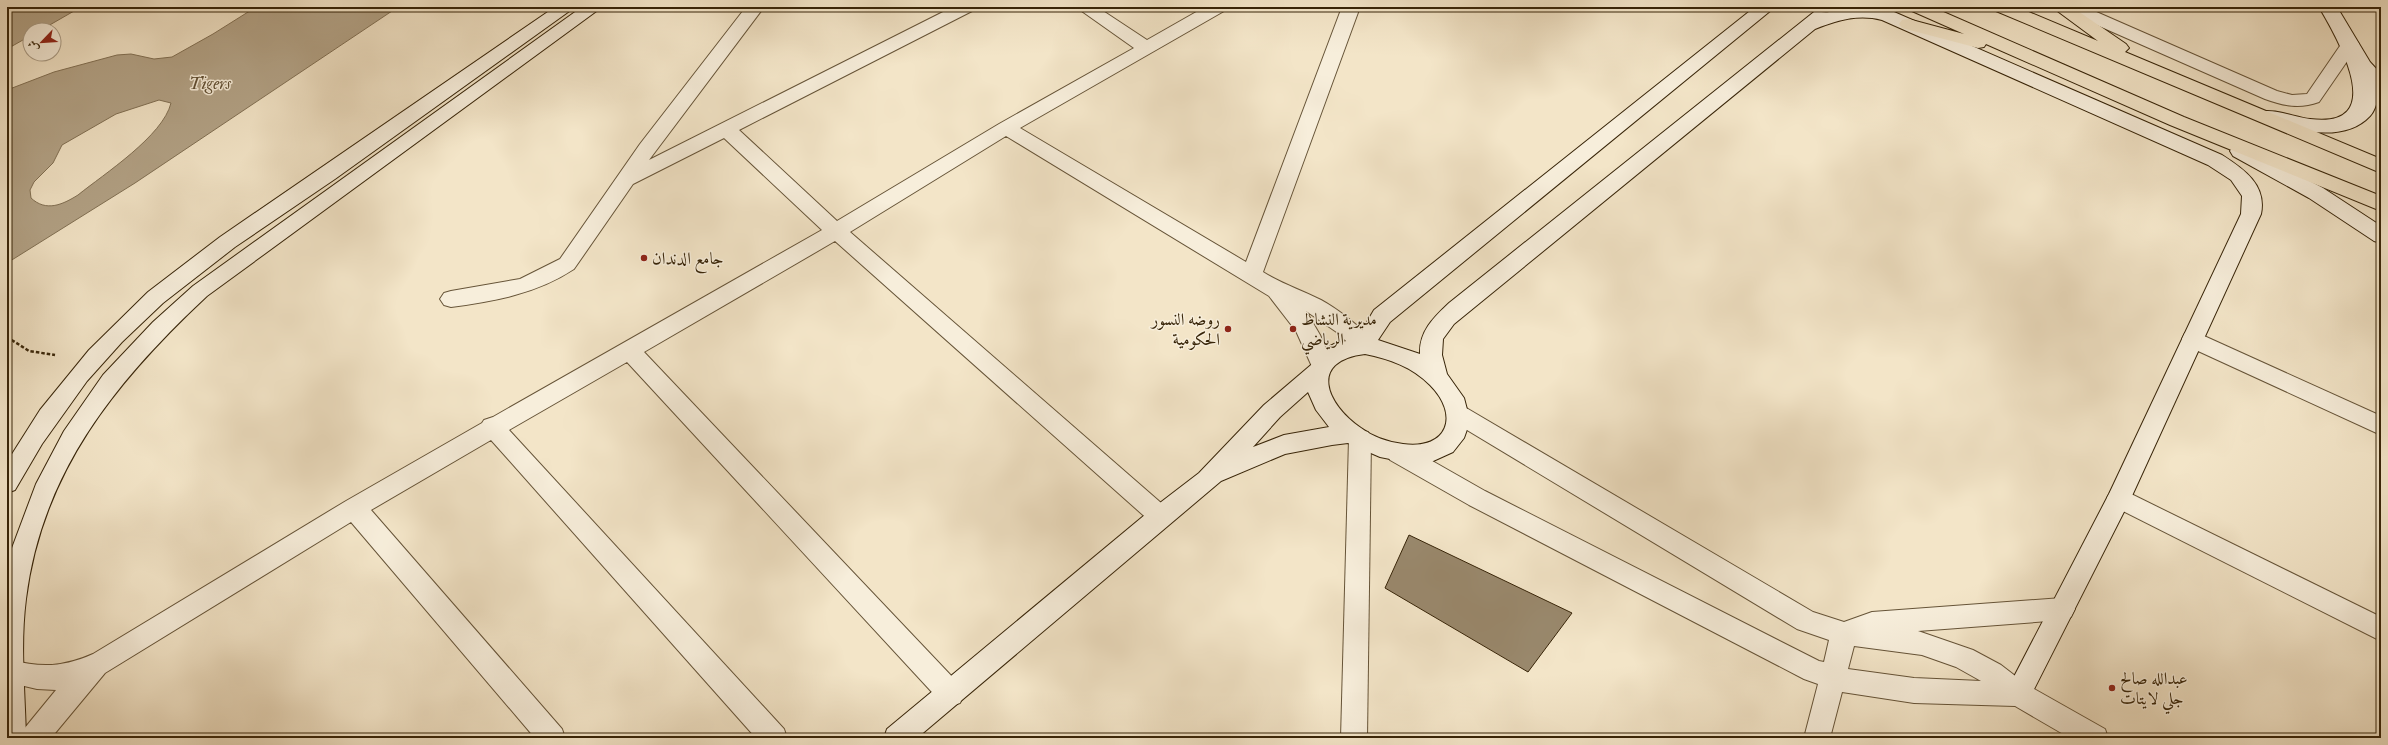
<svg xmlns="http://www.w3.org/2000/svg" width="2388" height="745" viewBox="0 0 2388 745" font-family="'IM FELL Double Pica',Amiri,serif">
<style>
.water{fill:#b3a387;stroke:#817054;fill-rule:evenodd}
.building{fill:#99886c;stroke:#372408}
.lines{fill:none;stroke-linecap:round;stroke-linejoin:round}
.street-casing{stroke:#665438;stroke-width:2}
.secondary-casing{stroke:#372408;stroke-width:2}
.primary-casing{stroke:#372408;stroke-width:2}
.path{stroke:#372408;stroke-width:2.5;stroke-dasharray:3.5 2;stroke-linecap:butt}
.street{fill:#f7eedb;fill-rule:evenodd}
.secondary{fill:#f7eedb;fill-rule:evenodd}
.primary{fill:#f3e5c8;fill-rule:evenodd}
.poi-dot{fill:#8f2418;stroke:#f7eedb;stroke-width:1.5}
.labels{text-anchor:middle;stroke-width:3;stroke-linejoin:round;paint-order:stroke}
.poi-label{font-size:17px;fill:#372408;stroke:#f7eedb;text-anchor:start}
.water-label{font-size:18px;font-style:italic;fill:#625034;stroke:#f7eedb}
</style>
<rect width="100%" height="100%" fill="#f3e5c8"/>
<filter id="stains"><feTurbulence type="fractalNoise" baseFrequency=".005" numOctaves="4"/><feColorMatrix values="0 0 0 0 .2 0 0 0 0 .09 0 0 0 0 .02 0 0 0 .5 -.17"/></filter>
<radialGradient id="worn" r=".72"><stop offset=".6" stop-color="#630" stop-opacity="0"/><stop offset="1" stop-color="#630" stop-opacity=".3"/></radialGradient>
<g class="water">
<polygon points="7,7 81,7 41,30 30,30 30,36 7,49"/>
<path d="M256,7H398L135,183L7,263V90L54,72L117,55L131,54L154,59L172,57L213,34ZM159,100L171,103C163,136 104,174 78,195C62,205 46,212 31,198L30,190L34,182L53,163L62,145L116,114Z"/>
</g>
<polygon class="building" points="1409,535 1572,613 1528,672 1385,588"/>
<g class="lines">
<g class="street-casing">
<g id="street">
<path d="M746,7H764L649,160L953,7H975L972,11L739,130L837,221L999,124L1134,48L1076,7H1097L1147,40L1205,7H1227L1224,11L1020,128L1246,262L1342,7H1360L1263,272C1282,284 1302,290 1321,300C1341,311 1357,325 1373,340L1376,346L1373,352L1365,354L1357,352L1338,333L1306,311L1320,335L1333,365L1330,371L1322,373L1314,371L1296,331L1269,296L1006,136L850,232L1168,509L1172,516L1168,523L1160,526L1152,523L835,241L644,352L960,685L964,694L960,703L951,706L942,703L627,362L509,430L784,729L787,738H756L491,440L371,510L562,729L565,738H535L351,522L105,673L51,738H21L24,729L56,690L37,689L7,682V662L11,660C41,668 64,667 93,654L346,501L482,423L484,420L493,417L822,230L724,138L633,184L574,269C536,294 495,301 451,307L444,305L440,299L444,293L451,291L520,279L560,259L640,144Z"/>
<path d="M2062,7H2085L2277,91L2292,95L2307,94L2344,40H2356L2359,44L2319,102C2300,109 2284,106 2265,99L2065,11Z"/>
<polygon points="2193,331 2381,416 2381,435 2185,345 2182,339 2185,333"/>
<path d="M1460,406L1468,409L1813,612L1844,622L1872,612L2062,598L2071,601L2075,609L2071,617L2062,620L1918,631L1973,650L2001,665L2027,685L2105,729L2108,738H2070L2015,706L1914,703L1842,692L1830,738H1804L1818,684L1804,679L1469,505L1390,460L1386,453L1390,446L1398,444L1406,446L1485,491L1819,661L1824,662L1829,640L1797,629L1452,421L1449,415L1452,409ZM1854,646L1922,655L1956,667L1981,681L1914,678L1848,669Z"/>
<polygon points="1360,430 1368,432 1371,439 1367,738 1341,738 1349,439 1352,432"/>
<polygon points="2119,488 2381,617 2381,641 2111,505 2107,498 2111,491"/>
</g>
</g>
<g class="secondary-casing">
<g id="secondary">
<polygon points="555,7 575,7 335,179 235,247 163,303 122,342 87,381 42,444 15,490 7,493 7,462 40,410 89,350 148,292 220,237"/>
<path d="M582,7H602L207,296C116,381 42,471 26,599C20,645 25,692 26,738H7V567L9,556L36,484L64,431L103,375L153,322L193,286Z"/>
<path d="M1755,7H1775L1390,322L1378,340L1420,354C1419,332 1433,318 1449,303L1814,12C1819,11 1824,13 1829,12C1852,7 1871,6 1894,12L2222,155C2244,169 2267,185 2261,214L2131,498L2027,703L2018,706L2009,703L2005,694L2109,494L2241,214L2242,196L2231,180L2208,165L1882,20C1858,14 1838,20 1815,29L1454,324L1443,339L1442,355L1447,374L1464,398L1470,421L1464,438L1453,452L1431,462L1410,463L1380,457L1348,443L1332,445L1285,454L1221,481L917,738H884L887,729L1152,509L1199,473L1264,405L1311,365L1321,351L1336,343L1357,339L1374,310ZM1365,354C1390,359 1412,367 1430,385C1460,415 1448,450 1403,444C1388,442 1373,437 1361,428C1326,404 1308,361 1365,354ZM1308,392L1316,410L1329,427L1284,435L1253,447L1280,417Z"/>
<path d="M2319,7H2337L2370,62L2381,74L2379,80L2376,81C2379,92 2378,107 2370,116C2343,145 2292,129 2259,120L2257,116L2259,112C2274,108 2294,117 2310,119C2388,129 2341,44 2319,7Z"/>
<polygon points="2240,145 2323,188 2381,226 2381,243 2374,241 2309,198 2233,156 2230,151 2233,146"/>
</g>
</g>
<g class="primary-casing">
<g id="primary">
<polygon points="1909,7 1932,7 2184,117 2381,196 2381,211 2170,125 1986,44 1984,47 1978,48 1902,28 1899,24 1902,20 1908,19 1964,34 1912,11"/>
<polygon points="1993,7 2017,7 2098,41 2052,7 2072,7 2126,44 2129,48 2125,52 2381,159 2381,173 1996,11"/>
</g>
</g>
<polyline class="path" points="7,337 29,351 55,355"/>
<use href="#street" class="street"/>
<use href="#secondary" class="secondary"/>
<use href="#primary" class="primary"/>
</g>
<g class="poi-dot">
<circle cx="644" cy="258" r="4"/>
<circle cx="1228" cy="329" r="4"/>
<circle cx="1293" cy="329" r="4"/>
<circle cx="2112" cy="688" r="4"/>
</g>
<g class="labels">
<g class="poi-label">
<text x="652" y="264">جامع الدندان</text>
<text x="1220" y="325" text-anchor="end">روضه النسور<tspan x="1220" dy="20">الحكومية</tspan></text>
<text x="1301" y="325">مديرية النشاط<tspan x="1301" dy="20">الرياضي</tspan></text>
<text x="2120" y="684">عبدالله صالح<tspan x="2120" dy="20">جلي لايتات</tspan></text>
</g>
<g class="water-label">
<text x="210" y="89">Tigers</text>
</g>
</g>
<rect width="2388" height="745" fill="none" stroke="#f3e5c8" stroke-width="24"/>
<rect x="8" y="8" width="2372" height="729" fill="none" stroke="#372408" stroke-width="2"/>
<rect x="12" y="12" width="2364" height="721" fill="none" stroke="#372408"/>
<g transform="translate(42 42) rotate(245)"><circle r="19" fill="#f7eedb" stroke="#aa9d87"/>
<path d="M0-3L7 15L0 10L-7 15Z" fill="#8f2418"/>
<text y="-6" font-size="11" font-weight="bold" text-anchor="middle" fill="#372408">ش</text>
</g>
<rect width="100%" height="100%" filter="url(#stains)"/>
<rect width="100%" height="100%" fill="url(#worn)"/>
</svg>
